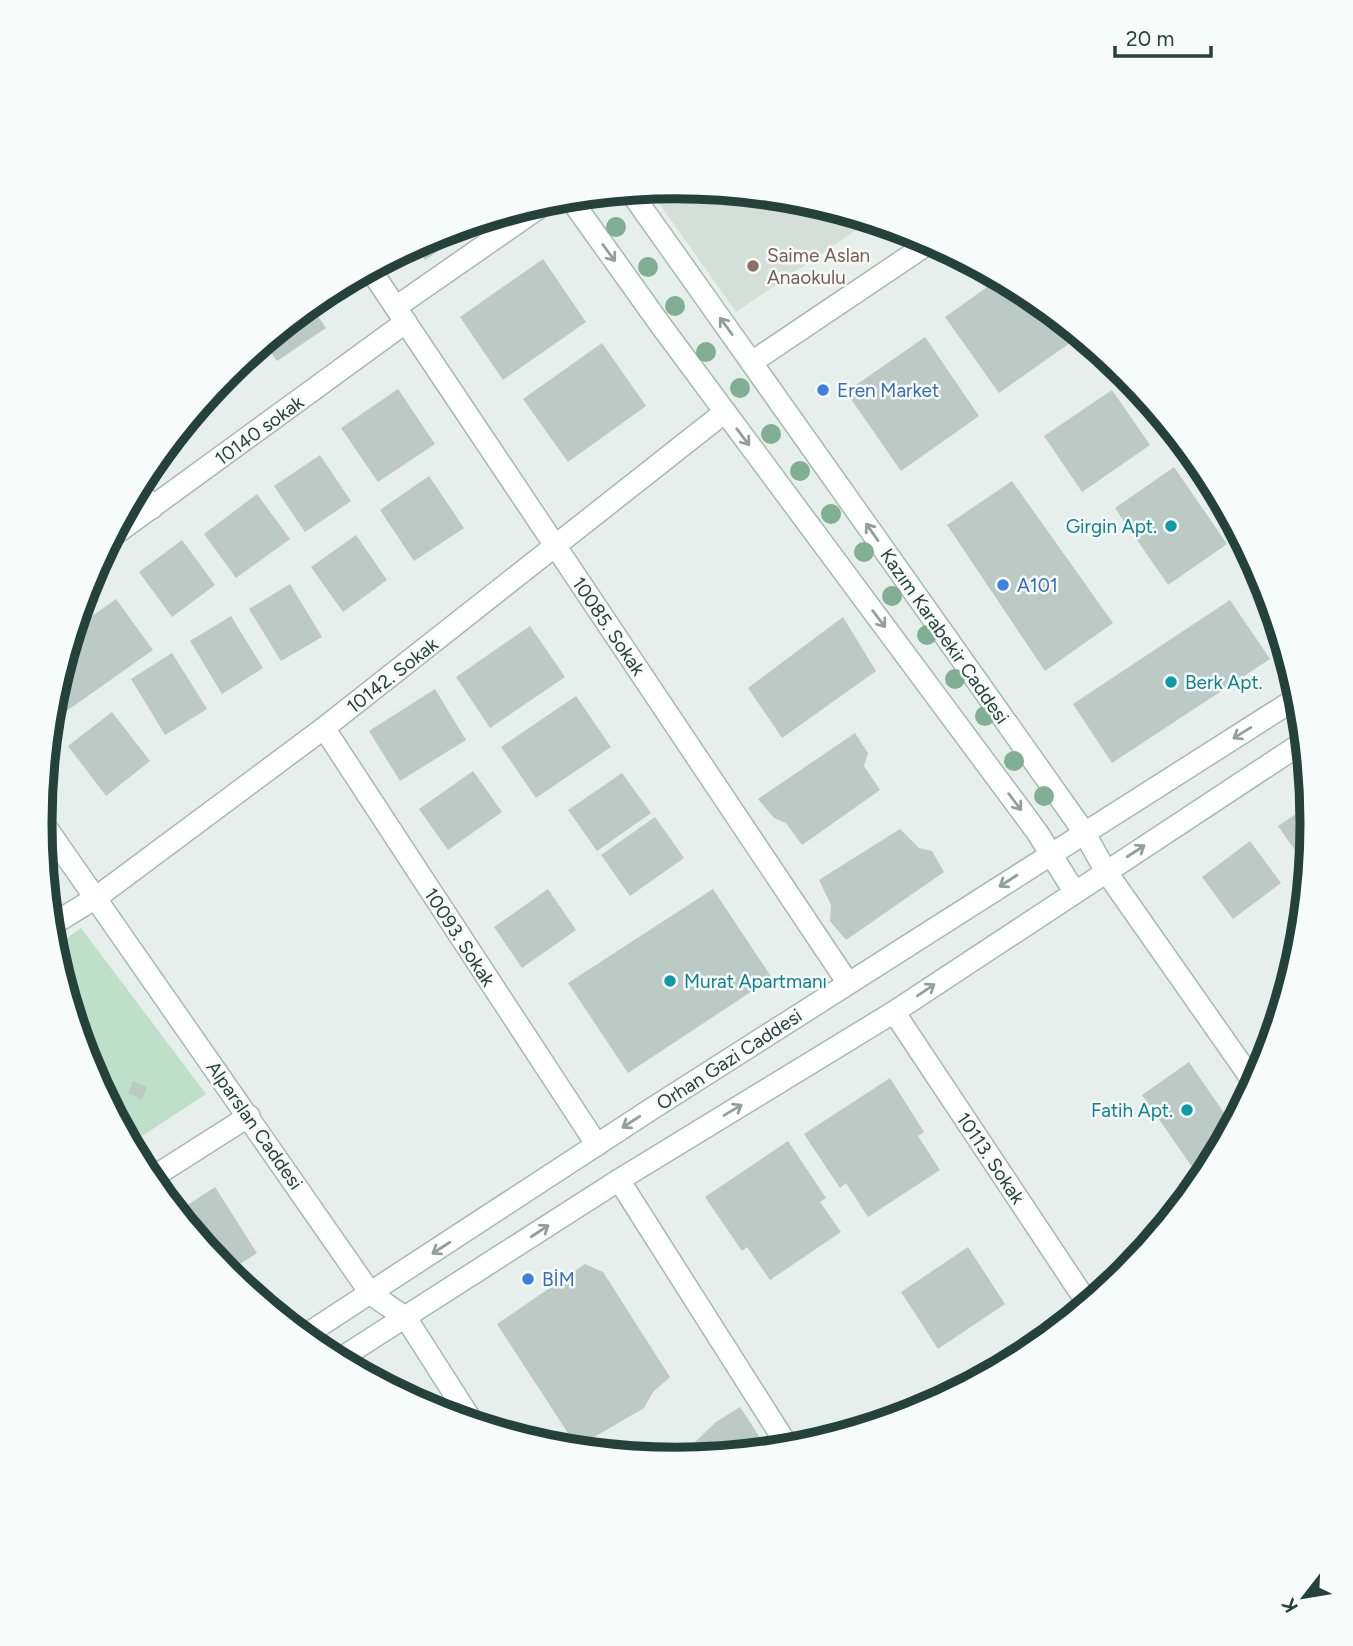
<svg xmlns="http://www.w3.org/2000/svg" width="1353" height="1646" viewBox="0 0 1353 1646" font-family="Figtree,sans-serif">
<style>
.built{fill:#d4dfda}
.green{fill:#bfe0c8}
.building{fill:#bbcac4}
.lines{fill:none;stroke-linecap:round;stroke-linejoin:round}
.street-casing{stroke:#a8b8b2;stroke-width:24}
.secondary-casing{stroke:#a4bbb3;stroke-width:24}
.street{stroke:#fff;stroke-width:21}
.secondary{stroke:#fff;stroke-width:21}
.tree{fill:#80af93}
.oneway{stroke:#92a09c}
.education-dot{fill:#8d6e63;stroke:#f7fbf9;stroke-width:2.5}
.shop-dot{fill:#3f7fe0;stroke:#f7fbf9;stroke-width:2.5}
.culture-dot{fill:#0f9aa8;stroke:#f7fbf9;stroke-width:2.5}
.labels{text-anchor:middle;stroke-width:5;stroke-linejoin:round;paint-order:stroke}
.education-label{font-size:19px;fill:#785e54;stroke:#f7fbf9;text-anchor:start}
.shop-label{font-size:19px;fill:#366cbe;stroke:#f7fbf9;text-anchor:start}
.street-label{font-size:19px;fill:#24423a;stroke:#f7fbf9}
.culture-label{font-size:19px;fill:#0d838f;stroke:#f7fbf9;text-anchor:end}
.rim{fill:none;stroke:#24423a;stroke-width:9}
</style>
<rect width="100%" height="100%" fill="#e6efeb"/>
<polygon class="built" points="677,187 801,199 871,220 736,312 649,189"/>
<polygon class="green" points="81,928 206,1094 139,1138 85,1053 53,948"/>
<g class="building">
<polygon points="482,221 425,260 415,245 433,235"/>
<polygon points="543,259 586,322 503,380 460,317"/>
<polygon points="1000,278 1030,294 1057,316 1074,340 999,393 945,317"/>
<polygon points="310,304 326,328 277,361 264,342"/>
<polygon points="925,337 979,416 901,471 846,392"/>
<polygon points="602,343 646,406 568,462 523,399"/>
<polygon points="398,389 435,444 378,482 341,428"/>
<polygon points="1112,390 1150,445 1082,492 1044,436"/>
<polygon points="320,455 351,501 305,532 274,486"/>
<polygon points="1174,467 1227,544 1168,585 1115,508"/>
<polygon points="429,476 464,528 414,561 380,510"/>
<polygon points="1012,481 1113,623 1045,671 947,525"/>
<polygon points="257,494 290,539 236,578 204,534"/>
<polygon points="356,535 387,580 343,612 311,567"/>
<polygon points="182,540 215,585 172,617 139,572"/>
<polygon points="290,584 322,637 281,661 249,609"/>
<polygon points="116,599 153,650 58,717 52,709 53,698 74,629"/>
<polygon points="1230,600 1270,659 1112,763 1073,704"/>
<polygon points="231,616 263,668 222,694 190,641"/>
<polygon points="843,617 876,671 782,738 748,688"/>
<polygon points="530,626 565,677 490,728 456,677"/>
<polygon points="172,653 207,709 165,735 131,679"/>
<polygon points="435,689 466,740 400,781 369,731"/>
<polygon points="576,696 611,747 536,798 501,747"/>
<polygon points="112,712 150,761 106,796 68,746"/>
<polygon points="855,733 868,753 864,766 880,790 802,845 786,823 774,818 758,799"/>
<polygon points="473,771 502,812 448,850 419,809"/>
<polygon points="622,773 651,813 597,851 568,810"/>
<polygon points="1311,804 1313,823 1308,869 1278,826"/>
<polygon points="655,817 684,858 630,896 601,855"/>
<polygon points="900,829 919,848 932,851 944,872 846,940 830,921 831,905 819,880"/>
<polygon points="1250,841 1281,883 1233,919 1202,877"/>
<polygon points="548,889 576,930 522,968 494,927"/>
<polygon points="713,889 772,978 628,1073 568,983"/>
<polygon points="1189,1062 1233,1126 1202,1181 1142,1095"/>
<polygon points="890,1078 924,1132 918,1136 940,1170 868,1217 846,1183 840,1188 804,1134"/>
<polygon points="133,1081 147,1087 142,1100 128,1093"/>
<polygon points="788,1141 826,1198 820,1202 841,1232 770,1280 747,1247 742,1251 705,1197"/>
<polygon points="215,1187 257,1253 226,1273 177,1212"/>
<polygon points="968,1247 1005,1304 938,1349 901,1292"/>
<polygon points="585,1264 603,1272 670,1377 653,1392 644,1408 577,1447 497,1324"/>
<polygon points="410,1383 425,1407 397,1392"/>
<polygon points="740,1407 768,1450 699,1457 692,1445 716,1422"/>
</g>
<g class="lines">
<g class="street-casing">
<g id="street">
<polyline points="370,269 848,983"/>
<polyline points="396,307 550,200"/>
<polyline points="752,362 932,241"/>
<polyline points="138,487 152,508"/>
<polyline points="111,537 406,322"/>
<polyline points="324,728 597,1145"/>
<polyline points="50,926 97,897 324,728 725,412"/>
<polyline points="894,1012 1088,1304"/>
<polyline points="137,1157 151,1178"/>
<polyline points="150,1179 249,1116"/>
<polyline points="619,1180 789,1448"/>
</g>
</g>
<g class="secondary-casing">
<g id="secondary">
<polyline points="630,191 1084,832 1105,870 1255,1084"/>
<polyline points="569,197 662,327 1037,832 1074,891"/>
<polyline points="41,820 371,1294 406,1318 473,1423"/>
<polyline points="304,1336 653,1108 1300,696"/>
<polyline points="338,1360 619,1180 894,1012 1305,741"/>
</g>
</g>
<use href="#street" class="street"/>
<use href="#secondary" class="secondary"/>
</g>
<g class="tree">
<circle cx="616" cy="227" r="10"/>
<circle cx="648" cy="267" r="10"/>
<circle cx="675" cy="306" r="10"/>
<circle cx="706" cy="352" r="10"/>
<circle cx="740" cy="388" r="10"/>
<circle cx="771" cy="434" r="10"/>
<circle cx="800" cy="471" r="10"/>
<circle cx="831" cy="514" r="10"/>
<circle cx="864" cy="552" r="10"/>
<circle cx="892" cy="596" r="10"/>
<circle cx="927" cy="635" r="10"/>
<circle cx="955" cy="679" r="10"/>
<circle cx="985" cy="716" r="10"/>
<circle cx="1014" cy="761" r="10"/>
<circle cx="1044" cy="796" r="10"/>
</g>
<defs><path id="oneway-shaft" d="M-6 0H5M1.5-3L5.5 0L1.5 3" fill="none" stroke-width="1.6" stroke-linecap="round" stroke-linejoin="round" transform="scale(1.75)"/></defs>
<g class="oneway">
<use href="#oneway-shaft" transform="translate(609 253) rotate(54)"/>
<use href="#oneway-shaft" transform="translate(726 326) rotate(-126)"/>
<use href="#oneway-shaft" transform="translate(743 437) rotate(53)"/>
<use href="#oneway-shaft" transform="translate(872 532) rotate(-125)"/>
<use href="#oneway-shaft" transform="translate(879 619) rotate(53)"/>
<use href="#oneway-shaft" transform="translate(1242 733) rotate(148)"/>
<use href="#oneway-shaft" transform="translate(1015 802) rotate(53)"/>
<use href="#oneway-shaft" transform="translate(1136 851) rotate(-33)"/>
<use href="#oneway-shaft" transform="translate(1008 881) rotate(147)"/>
<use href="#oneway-shaft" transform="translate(926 990) rotate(-34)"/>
<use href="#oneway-shaft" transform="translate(733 1110) rotate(-31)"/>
<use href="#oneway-shaft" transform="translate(631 1122) rotate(147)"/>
<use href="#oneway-shaft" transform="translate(540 1231) rotate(-33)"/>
<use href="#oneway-shaft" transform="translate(441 1248) rotate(147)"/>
</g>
<circle class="education-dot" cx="753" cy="266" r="7"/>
<g class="shop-dot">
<circle cx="823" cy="390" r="7"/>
<circle cx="1003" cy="585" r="7"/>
<circle cx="528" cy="1279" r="7"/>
</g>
<g class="culture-dot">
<circle cx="1171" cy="526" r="7"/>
<circle cx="1171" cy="682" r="7"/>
<circle cx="670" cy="981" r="7"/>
<circle cx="1187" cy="1110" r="7"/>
</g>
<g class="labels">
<g class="education-label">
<text x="767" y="262">Saime Aslan<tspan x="767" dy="22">Anaokulu</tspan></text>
</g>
<g class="shop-label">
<text x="837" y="397">Eren Market</text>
<text x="1017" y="592">A101</text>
<text x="542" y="1286">BİM</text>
</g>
<g class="street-label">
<text transform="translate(259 430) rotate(-36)" y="7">10140 sokak</text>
<text transform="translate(609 626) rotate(56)" y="7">10085. Sokak</text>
<text transform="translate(945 636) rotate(55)" y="7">Kazım Karabekir Caddesi</text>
<text transform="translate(392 675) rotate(-38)" y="7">10142. Sokak</text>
<text transform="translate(460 937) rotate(57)" y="7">10093. Sokak</text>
<text transform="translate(729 1059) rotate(-33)" y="7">Orhan Gazi Caddesi</text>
<text transform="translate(255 1125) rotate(55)" y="7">Alparslan Caddesi</text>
<text transform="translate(991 1158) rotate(56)" y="7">10113. Sokak</text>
</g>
<g class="culture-label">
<text x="1157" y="533">Girgin Apt.</text>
<text x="1185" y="689" text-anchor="start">Berk Apt.</text>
<text x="684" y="988" text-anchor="start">Murat Apartmanı</text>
<text x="1173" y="1117">Fatih Apt.</text>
</g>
</g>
<path d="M0 0H1353V1646H0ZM52 823a624 624 0 1 1 1248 0a624 624 0 1 1-1248 0Z" fill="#f7fbf9" fill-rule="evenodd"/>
<path class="rim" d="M52 823a624 624 0 1 1 1248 0a624 624 0 1 1-1248 0Z"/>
<g transform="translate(1304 1597) rotate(239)" stroke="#f7fbf9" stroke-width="5" paint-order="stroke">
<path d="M0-5L12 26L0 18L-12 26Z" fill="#24423a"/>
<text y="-10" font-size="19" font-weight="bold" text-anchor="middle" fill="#24423a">K</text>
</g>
<path d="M1115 46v10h96v-10" fill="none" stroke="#24423a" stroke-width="3.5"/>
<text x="1126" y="46" font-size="21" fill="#24423a" stroke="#f7fbf9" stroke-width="5" paint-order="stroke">20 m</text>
</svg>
